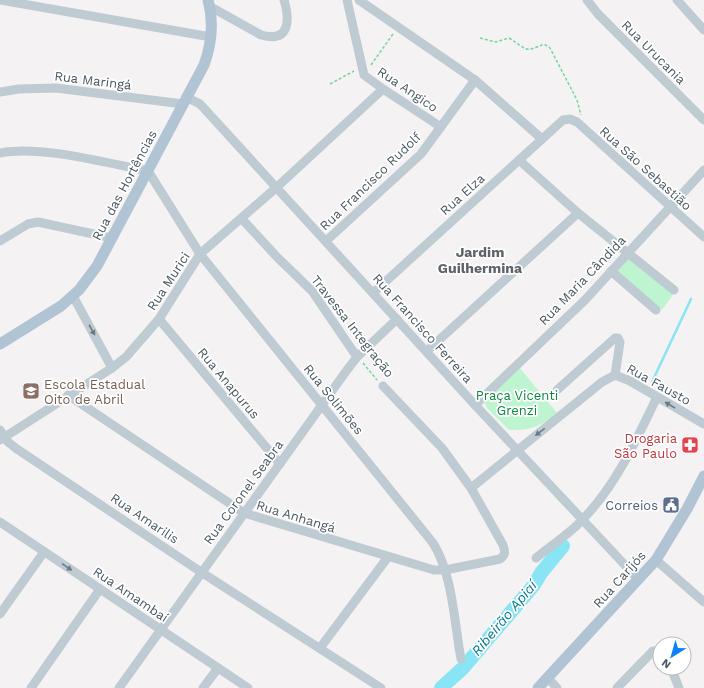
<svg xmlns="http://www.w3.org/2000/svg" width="704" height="688" viewBox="0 0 704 688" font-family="'Work Sans',sans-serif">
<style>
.green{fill:#bff4d0}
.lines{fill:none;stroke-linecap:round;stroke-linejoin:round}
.stream{stroke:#89e5f4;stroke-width:2.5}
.river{stroke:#89e5f4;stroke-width:14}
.path{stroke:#74d69e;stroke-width:1.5;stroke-dasharray:3 2;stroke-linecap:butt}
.minor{stroke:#bfcbd3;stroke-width:9}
.major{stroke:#b0c4d3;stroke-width:11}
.oneway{fill:#6c7a84}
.labels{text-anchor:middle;stroke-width:3.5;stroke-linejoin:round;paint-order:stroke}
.street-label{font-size:13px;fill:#485862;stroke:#fff}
.education-label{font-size:13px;fill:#785e54;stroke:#fff;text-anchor:start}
.park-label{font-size:13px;fill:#0f8742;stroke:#fff}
.health-label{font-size:13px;fill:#be3a42;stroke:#fff;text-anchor:end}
.service-label{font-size:13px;fill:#4e5e75;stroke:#fff;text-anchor:end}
.neighbourhood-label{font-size:14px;font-weight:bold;fill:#5e6368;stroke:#fff}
.water-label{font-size:14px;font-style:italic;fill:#047e92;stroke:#fff}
</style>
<rect width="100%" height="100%" fill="#f5f2f3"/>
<g class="green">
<polygon points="629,257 674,293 662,310 617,271"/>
<path d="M519,367L557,413C540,427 532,430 509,430L487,408L484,402Z"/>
</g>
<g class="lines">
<polyline class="stream" points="652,382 691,299"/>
<polyline class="river" points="441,688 463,668 534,585 541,573 563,546"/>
<g class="path">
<path d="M480,38L496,42L509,38C528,50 524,53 544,44L550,48L577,100L581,115"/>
<polyline points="371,65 393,34"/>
<polyline points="330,84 354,71"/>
<polyline points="363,363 377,380"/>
</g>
<g class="minor">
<polyline points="0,0 211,37"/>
<polyline points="347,0 364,75 383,89 441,127"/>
<polyline points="359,0 475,80 542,139"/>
<polyline points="587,0 598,14 704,120"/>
<polyline points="677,0 704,30"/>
<path d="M209,6L261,35C290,43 290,20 284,0"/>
<polyline points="0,92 19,89 56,88 183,104"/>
<polyline points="186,97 200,104 475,405 638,579"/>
<path d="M0,153C41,145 106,163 148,171L200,254L433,543C453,575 454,622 461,659"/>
<polyline points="519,160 578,213 674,290"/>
<polyline points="242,219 277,257 312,291 357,357"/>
<polyline points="0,241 28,224 38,222 112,238"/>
<polyline points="326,241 421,154 475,80"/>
<polyline points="611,271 656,310"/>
<polyline points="373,293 563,120 570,119 577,122 704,237"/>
<polyline points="73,296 112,368"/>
<polyline points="159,319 280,464"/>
<polyline points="427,351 578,213"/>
<polyline points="557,390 615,338 618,338 620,342 615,375"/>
<path d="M68,395L244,513L434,570H445L500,559C506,555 505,551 503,545L471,488L442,448L383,386"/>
<polyline points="475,405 585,300 704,170"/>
<polyline points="0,430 8,442 17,449 201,572 381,688"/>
<polyline points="0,440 112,368 126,357 159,319 200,254 277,187 383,89"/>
<polyline points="471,488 602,382 615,375 630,381 704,424"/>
<polyline points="0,522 248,688"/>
<path d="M536,558C551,545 570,534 583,519C617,484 636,440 657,397"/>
<polyline points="656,560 704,602"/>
<polyline points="0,614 44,552"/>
<polyline points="320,648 388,557"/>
<polyline points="671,668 679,688"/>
<polyline points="548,678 557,688"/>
<polyline points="31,688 100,589"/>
<polyline points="119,688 347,370 357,357 397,319"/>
<polyline points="203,688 218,668"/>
<polyline points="617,688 653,651 660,651"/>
</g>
<g class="major">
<path d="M0,344L61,306L79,290L97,266L204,65C212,43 214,22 208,0"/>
<polyline points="538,688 656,560 687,509 704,476"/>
</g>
</g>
<defs><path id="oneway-solid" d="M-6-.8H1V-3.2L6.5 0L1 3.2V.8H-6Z"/></defs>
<g class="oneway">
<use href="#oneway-solid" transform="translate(92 330) rotate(61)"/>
<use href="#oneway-solid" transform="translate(670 405) rotate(-149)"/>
<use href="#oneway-solid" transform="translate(540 432) rotate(142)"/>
<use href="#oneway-solid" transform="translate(67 567) rotate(34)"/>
</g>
<defs>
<g id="school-square" transform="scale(0.9)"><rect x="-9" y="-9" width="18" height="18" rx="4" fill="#8d6e63" stroke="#fff"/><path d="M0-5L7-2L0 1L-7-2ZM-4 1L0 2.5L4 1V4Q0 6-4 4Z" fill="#fff"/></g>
<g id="pharmacy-square" transform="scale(0.9)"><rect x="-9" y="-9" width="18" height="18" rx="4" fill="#e0444e" stroke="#fff"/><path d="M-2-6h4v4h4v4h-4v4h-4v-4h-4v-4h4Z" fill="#fff"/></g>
<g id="civic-square" transform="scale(0.9)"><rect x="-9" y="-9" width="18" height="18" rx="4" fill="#5c6f8a" stroke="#fff"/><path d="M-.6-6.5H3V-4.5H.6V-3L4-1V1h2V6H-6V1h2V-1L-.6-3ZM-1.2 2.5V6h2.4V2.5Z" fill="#fff"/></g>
</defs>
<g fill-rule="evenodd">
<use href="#school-square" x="31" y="391"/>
<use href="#pharmacy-square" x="690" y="445"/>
<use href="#civic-square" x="671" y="505"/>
</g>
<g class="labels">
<g class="street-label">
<text transform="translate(654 52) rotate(45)" y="5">Rua Urucania</text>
<text transform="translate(93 80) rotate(7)" y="5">Rua Maringá</text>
<text transform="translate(408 89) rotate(34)" y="5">Rua Angico</text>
<text transform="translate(646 168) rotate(42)" y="5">Rua São Sebastião</text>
<text transform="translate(370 181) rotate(-44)" y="5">Rua Francisco Rudolf</text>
<text transform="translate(124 185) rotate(-62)" y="5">Rua das Hortências</text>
<text transform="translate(462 194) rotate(-42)" y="5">Rua Elza</text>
<text transform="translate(582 280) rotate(-46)" y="5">Rua Maria Cândida</text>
<text transform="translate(168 281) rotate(-57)" y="5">Rua Murici</text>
<text transform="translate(353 326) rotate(52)" y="5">Travessa Integração</text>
<text transform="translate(423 328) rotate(48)" y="5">Rua Francisco Ferreira</text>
<text transform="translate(229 383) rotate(50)" y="5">Rua Anapurus</text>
<text transform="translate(659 384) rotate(29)" y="5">Rua Fausto</text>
<text transform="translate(334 399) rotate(51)" y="5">Rua Solimões</text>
<text transform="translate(243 492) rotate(-54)" y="5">Rua Coronel Seabra</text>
<text transform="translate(296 516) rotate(17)" y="5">Rua Anhangá</text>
<text transform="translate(145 518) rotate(34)" y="5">Rua Amarilis</text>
<text transform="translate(619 579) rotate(-48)" y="5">Rua Carijós</text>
<text transform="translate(131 594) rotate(34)" y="5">Rua Amambaí</text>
</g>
<g class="education-label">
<text x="44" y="389">Escola Estadual<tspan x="44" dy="15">Oito de Abril</tspan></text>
</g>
<g class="park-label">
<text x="517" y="400">Praça Vicenti<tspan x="517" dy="15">Grenzi</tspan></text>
</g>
<g class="health-label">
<text x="677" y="443">Drogaria<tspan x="677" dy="15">São Paulo</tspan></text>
</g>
<g class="service-label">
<text x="658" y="510">Correios</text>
</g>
<g class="neighbourhood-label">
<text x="480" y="257">Jardim<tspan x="480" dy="16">Guilhermina</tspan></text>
</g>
<g class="water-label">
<text transform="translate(504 618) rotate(-50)" y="5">Ribeirão Apiaí</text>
</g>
</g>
<g transform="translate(672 656) rotate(217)"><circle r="19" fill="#ffffff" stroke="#b6bcc0"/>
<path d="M0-3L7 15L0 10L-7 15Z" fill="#0b82f6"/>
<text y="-6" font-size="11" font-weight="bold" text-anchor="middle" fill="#485862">N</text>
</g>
</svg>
